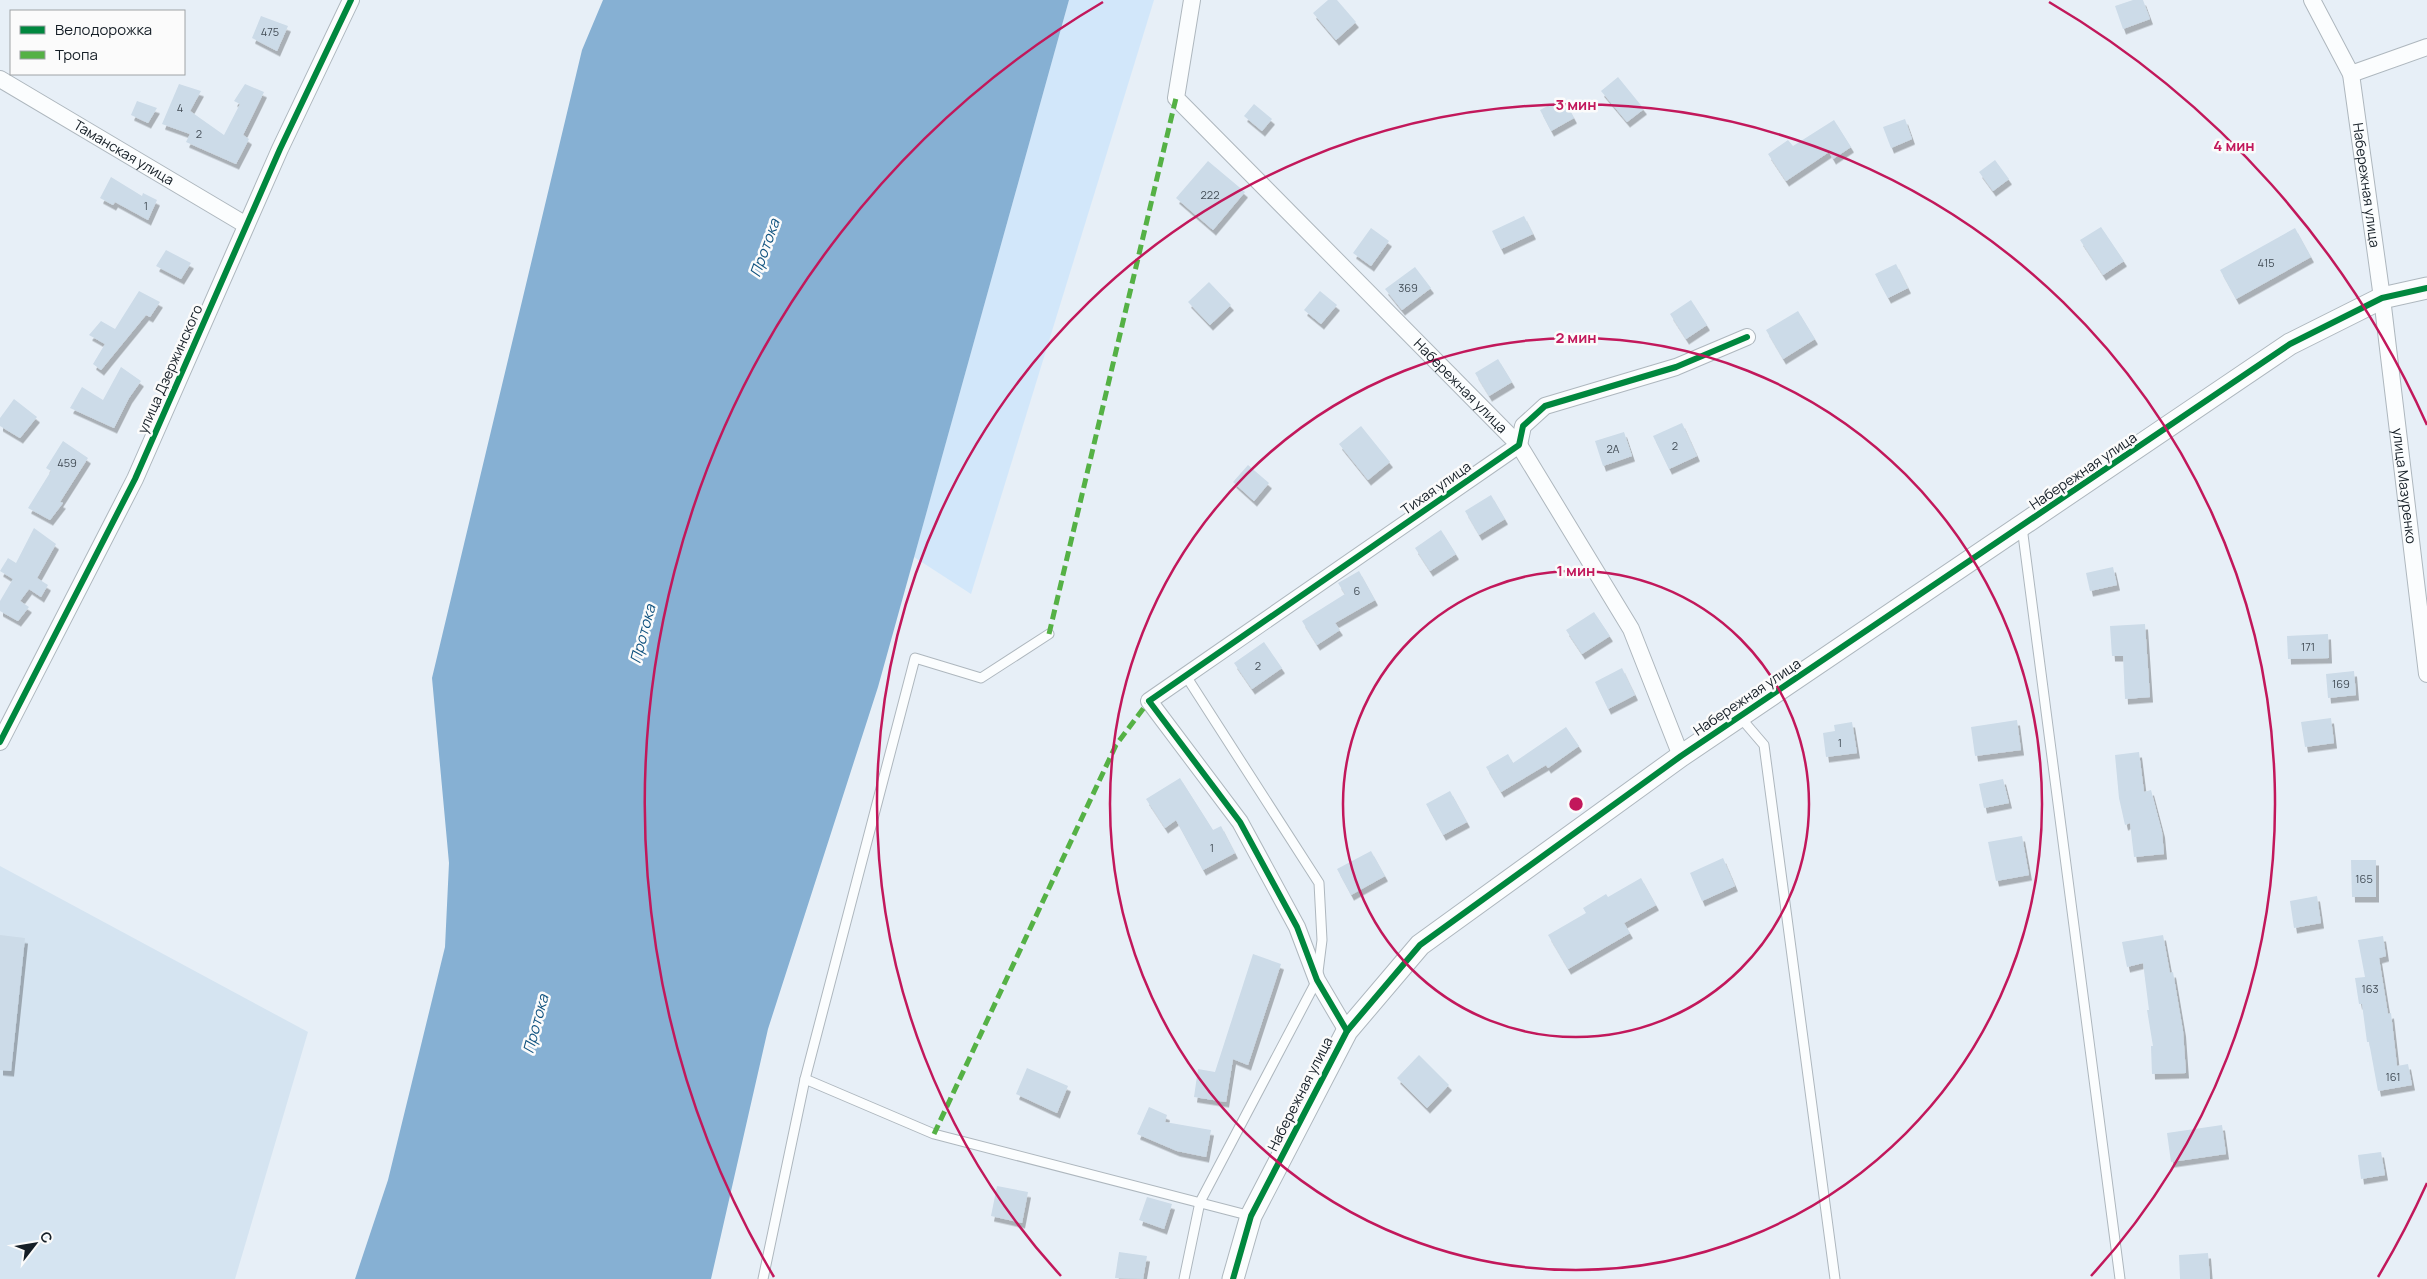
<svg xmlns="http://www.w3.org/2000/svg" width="2427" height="1279" viewBox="0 0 2427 1279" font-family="Manrope,sans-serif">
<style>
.built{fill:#d5e4f1}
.green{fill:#d2e7fa}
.water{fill:#86b0d3}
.building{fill:#ccdbe8;filter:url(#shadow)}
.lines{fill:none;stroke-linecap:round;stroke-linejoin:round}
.service-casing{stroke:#aeb7be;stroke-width:11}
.minor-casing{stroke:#aeb7be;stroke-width:18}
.tertiary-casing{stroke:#aeb7be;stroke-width:23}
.service{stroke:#fbfdfe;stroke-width:9}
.minor{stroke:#fbfdfe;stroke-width:16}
.tertiary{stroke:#fbfdfe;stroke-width:21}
.quiet{stroke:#55b145;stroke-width:5;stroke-dasharray:10 5;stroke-linecap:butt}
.cycleway-casing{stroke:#fbfbfb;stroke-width:9}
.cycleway{stroke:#00873e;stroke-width:6}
.ring{fill:none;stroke:#c2185b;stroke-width:2.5}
.labels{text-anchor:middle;stroke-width:5;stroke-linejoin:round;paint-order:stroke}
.number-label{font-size:11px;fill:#434d56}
.street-label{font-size:14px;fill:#151e26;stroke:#fbfbfb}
.water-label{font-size:15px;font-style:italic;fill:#0f527f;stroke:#fbfbfb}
.centre{fill:#c2185b;stroke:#fbfbfb;stroke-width:2.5}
.ring-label{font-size:15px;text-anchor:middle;font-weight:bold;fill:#c2185b;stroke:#fbfbfb;stroke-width:5;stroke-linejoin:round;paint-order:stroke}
</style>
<defs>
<filter id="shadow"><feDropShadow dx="3" dy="5.5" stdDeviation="0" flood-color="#0004"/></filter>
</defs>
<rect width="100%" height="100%" fill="#e7eff7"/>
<polygon class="built" points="0,866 308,1032 235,1279 0,1279"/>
<polygon class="green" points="1069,0 1154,0 971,594 914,557"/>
<polygon class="water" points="603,0 1069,0 878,687 768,1029 711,1279 355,1279 388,1180 445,947 449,863 432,678 582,50"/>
<g class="building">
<polygon points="1328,0 1337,0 1356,22 1336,40 1313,13"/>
<polygon points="2133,0 2143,0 2150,19 2123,29 2115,6"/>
<polygon points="261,16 288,26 277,51 252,38"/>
<polygon points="1618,77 1644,109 1627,122 1601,91"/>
<polygon points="179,84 201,91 190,111 224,135 240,104 234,101 245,84 264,92 243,135 249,139 236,164 186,142 190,134 162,124"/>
<polygon points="1563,98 1574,118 1551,131 1540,110"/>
<polygon points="137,101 157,108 148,123 131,115"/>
<polygon points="1254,104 1272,119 1262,131 1244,116"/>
<polygon points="1905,119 1912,139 1891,148 1883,127"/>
<polygon points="1834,120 1851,147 1833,159 1829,152 1786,181 1768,154 1788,140 1793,146"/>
<polygon points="1995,160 2009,179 1993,191 1979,172"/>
<polygon points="1208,161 1245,192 1213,230 1176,198"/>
<polygon points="111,177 142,196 143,193 157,200 148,220 115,202 113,205 100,198"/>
<polygon points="1524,216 1533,234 1501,249 1492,231"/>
<polygon points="2101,227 2124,261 2103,275 2080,240"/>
<polygon points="1371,228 1389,241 1371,266 1353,253"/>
<polygon points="2295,228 2311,257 2236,299 2220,270"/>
<polygon points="166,250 191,263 181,279 156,266"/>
<polygon points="1896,264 1908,288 1888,298 1875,274"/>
<polygon points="1415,267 1431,288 1402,310 1385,289"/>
<polygon points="1209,282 1231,305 1210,325 1188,302"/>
<polygon points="139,291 160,302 150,317 146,315 101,370 93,364 105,344 89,335 101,321 115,329"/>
<polygon points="1320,291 1337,305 1321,324 1304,310"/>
<polygon points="1691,300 1707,325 1686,339 1670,314"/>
<polygon points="1798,311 1815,339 1783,359 1766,330"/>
<polygon points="1498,359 1512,382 1489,396 1475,373"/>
<polygon points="121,367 141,381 129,398 114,428 70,408 82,387 103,400"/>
<polygon points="14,399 37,417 20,438 0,426 0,418"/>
<polygon points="1682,423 1697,456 1669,469 1653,436"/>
<polygon points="1361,426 1390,462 1368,480 1339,444"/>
<polygon points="1624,432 1632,456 1603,466 1595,441"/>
<polygon points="63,441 88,458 60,502 63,503 50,520 28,508 51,471 46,468"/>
<polygon points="1248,465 1269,483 1254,501 1233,482"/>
<polygon points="1491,495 1505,519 1479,535 1465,511"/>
<polygon points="34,528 56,544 37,578 48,585 41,597 29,589 20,601 29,607 18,621 0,611 0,601 13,579 0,571 8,558 16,563"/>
<polygon points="1441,530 1456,554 1430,571 1415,548"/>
<polygon points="2113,567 2117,585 2090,591 2086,573"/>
<polygon points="1359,571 1375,600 1335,623 1340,630 1317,645 1302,621 1345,594 1338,583"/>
<polygon points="1594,612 1610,636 1582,654 1566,630"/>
<polygon points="2145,624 2150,697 2125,699 2123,656 2112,656 2110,626"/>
<polygon points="2328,634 2329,658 2288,659 2287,636"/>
<polygon points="1264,642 1282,668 1252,689 1234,663"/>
<polygon points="1622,668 1635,695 1608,709 1595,682"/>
<polygon points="2354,671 2356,695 2328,698 2326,674"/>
<polygon points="2331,718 2334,743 2305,747 2301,722"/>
<polygon points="2017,720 2021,750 1975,756 1971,727"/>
<polygon points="1852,722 1857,753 1826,757 1823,733 1835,731 1834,725"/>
<polygon points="1566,727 1579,746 1548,768 1546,765 1501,792 1486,767 1508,754 1513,763"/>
<polygon points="2139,752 2144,792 2151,790 2162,832 2164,854 2134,857 2130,823 2125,825 2119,798 2115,755"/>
<polygon points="1180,778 1213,830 1221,826 1235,853 1203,870 1176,820 1165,828 1146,799"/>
<polygon points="2003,779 2009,803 1984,808 1979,784"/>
<polygon points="1450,791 1467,822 1443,835 1426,804"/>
<polygon points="2022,836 2029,875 1996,881 1988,842"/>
<polygon points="1371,851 1385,876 1351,895 1337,869"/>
<polygon points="1723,858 1735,886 1702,901 1690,873"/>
<polygon points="2351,860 2376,860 2376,897 2352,897"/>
<polygon points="1641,878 1656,905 1624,923 1630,933 1568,969 1548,935 1586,913 1583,908 1606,894 1608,897"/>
<polygon points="2317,896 2321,923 2294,928 2290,901"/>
<polygon points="0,935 25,938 11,1071 0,1070"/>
<polygon points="2163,935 2170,973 2173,972 2183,1031 2186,1073 2152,1074 2151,1046 2153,1046 2147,1010 2149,1010 2143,963 2127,967 2122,942"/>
<polygon points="2383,936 2386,956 2379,958 2388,1014 2391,1013 2397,1066 2408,1064 2412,1085 2378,1091 2369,1042 2367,1042 2362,1004 2359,1004 2355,978 2365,977 2358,940"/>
<polygon points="1253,954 1281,964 1248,1065 1233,1059 1226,1102 1194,1097 1198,1069 1215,1072"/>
<polygon points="1419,1055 1449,1085 1427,1108 1397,1078"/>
<polygon points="1027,1068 1068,1086 1057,1113 1016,1094"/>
<polygon points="1149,1107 1167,1115 1165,1122 1211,1130 1206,1157 1177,1151 1137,1134"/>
<polygon points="2222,1125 2226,1154 2171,1162 2167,1133"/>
<polygon points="2381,1152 2385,1175 2361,1179 2358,1155"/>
<polygon points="997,1186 1028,1192 1022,1223 991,1216"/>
<polygon points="1147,1197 1172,1204 1164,1229 1139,1220"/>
<polygon points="1119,1252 1147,1256 1143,1279 1115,1278"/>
<polygon points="2208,1253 2210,1279 2180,1279 2179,1255"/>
</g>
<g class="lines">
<g class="service-casing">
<g id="service">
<polyline points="2022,527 2120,1279"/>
<polyline points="1740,717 1764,745 1835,1279"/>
<polyline points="805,1079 934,1134 1251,1216"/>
<polyline points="763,1279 805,1079 915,658 981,678 1049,634"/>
<polyline points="1184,1279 1200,1202 1317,980 1322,940 1319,883 1186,676"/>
</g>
</g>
<g class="minor-casing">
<g id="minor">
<path id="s1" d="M1192,0L1176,98L1519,445L1631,629L1681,756"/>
<path id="s2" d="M2312,0L2351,74L2382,298L2427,674"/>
<polyline points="2351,74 2427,47"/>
<path id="s3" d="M0,79L246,225"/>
<polyline points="0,742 135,479 280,149 351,0"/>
<polyline points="1347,1031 1317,980 1297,927 1240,822 1149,701 1519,445 1523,426 1545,406 1676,367 1747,337"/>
</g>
</g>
<g class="tertiary-casing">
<polyline id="tertiary" points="1233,1279 1251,1216 1347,1031 1420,945 1681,756 2290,344 2382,298 2427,288"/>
</g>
<use href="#service" class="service"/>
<use href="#minor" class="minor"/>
<use href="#tertiary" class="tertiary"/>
<g class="quiet">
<polyline points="1049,634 1176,98"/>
<polyline points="934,1134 1116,745 1149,701"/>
</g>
<g class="cycleway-casing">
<g id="cycleway">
<polyline points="0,742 135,479 280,149 351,0"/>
<polyline points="1347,1031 1317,980 1297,927 1240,822 1149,701 1519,445 1523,426 1545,406 1676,367 1747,337"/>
<polyline points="1233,1279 1251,1216 1347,1031 1420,945 1681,756 2290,344 2382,298 2427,288"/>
</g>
</g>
<use href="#cycleway" class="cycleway"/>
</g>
<g class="ring">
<circle cx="1576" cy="804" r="233"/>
<circle cx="1576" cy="804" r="466"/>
<path d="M1061 1276A699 699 0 1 1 2091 1276"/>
<path d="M2427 1183A931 931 0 0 1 2378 1277M774 1277A931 931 0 0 1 1103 2M2049 2A931 931 0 0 1 2427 425"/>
</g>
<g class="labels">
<g class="number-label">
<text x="270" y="36">475</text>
<text x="180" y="112">4</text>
<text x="199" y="138">2</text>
<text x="1210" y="199">222</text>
<text x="146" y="210">1</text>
<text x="2266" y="267">415</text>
<text x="1408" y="292">369</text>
<text x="1675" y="450">2</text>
<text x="1613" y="453">2А</text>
<text x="67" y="467">459</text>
<text x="1357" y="595">6</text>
<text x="2308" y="651">171</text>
<text x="1258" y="670">2</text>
<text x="2341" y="688">169</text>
<text x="1840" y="747">1</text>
<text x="1212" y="852">1</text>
<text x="2364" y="883">165</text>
<text x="2370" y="993">163</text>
<text x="2393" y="1081">161</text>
</g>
<g class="street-label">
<text dy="5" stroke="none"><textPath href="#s3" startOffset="144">Таманская улица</textPath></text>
<text dy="5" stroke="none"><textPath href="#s2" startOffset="196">Набережная улица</textPath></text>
<text transform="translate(170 369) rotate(-66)" y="5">улица Дзержинского</text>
<text dy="5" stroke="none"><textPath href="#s1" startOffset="504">Набережная улица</textPath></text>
<text transform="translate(2083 471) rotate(-34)" y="5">Набережная улица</text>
<text dy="5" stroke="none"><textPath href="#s2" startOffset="499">улица Мазуренко</textPath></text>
<text transform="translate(1436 488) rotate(-35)" y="5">Тихая улица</text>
<text transform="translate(1747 697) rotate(-34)" y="5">Набережная улица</text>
<text transform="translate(1300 1094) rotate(-63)" y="5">Набережная улица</text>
</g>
<g class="water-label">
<text transform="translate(765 248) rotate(-70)" y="5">Протока</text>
<text transform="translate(643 634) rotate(-75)" y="5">Протока</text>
<text transform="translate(536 1024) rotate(-75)" y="5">Протока</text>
</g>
</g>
<circle cx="1576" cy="804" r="8" class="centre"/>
<g class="ring-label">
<text x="1576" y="110">3 мин</text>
<text x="2234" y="151">4 мин</text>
<text x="1576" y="343">2 мин</text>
<text x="1576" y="576">1 мин</text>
</g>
<rect x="10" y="10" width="175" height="65" fill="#fbfbfb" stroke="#9fa3a6"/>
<rect x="20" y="26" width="25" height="8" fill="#00873e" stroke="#9fa3a6"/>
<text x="55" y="35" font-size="15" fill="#151e26">Велодорожка</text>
<rect x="20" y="51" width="25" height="8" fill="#55b145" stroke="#9fa3a6"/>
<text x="55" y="60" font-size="15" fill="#151e26">Тропа</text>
<g transform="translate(35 1244) rotate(59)" stroke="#fbfbfb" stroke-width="4" paint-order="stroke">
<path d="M0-4L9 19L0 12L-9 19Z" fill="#151e26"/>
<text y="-8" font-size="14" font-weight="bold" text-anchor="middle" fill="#151e26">С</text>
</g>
</svg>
